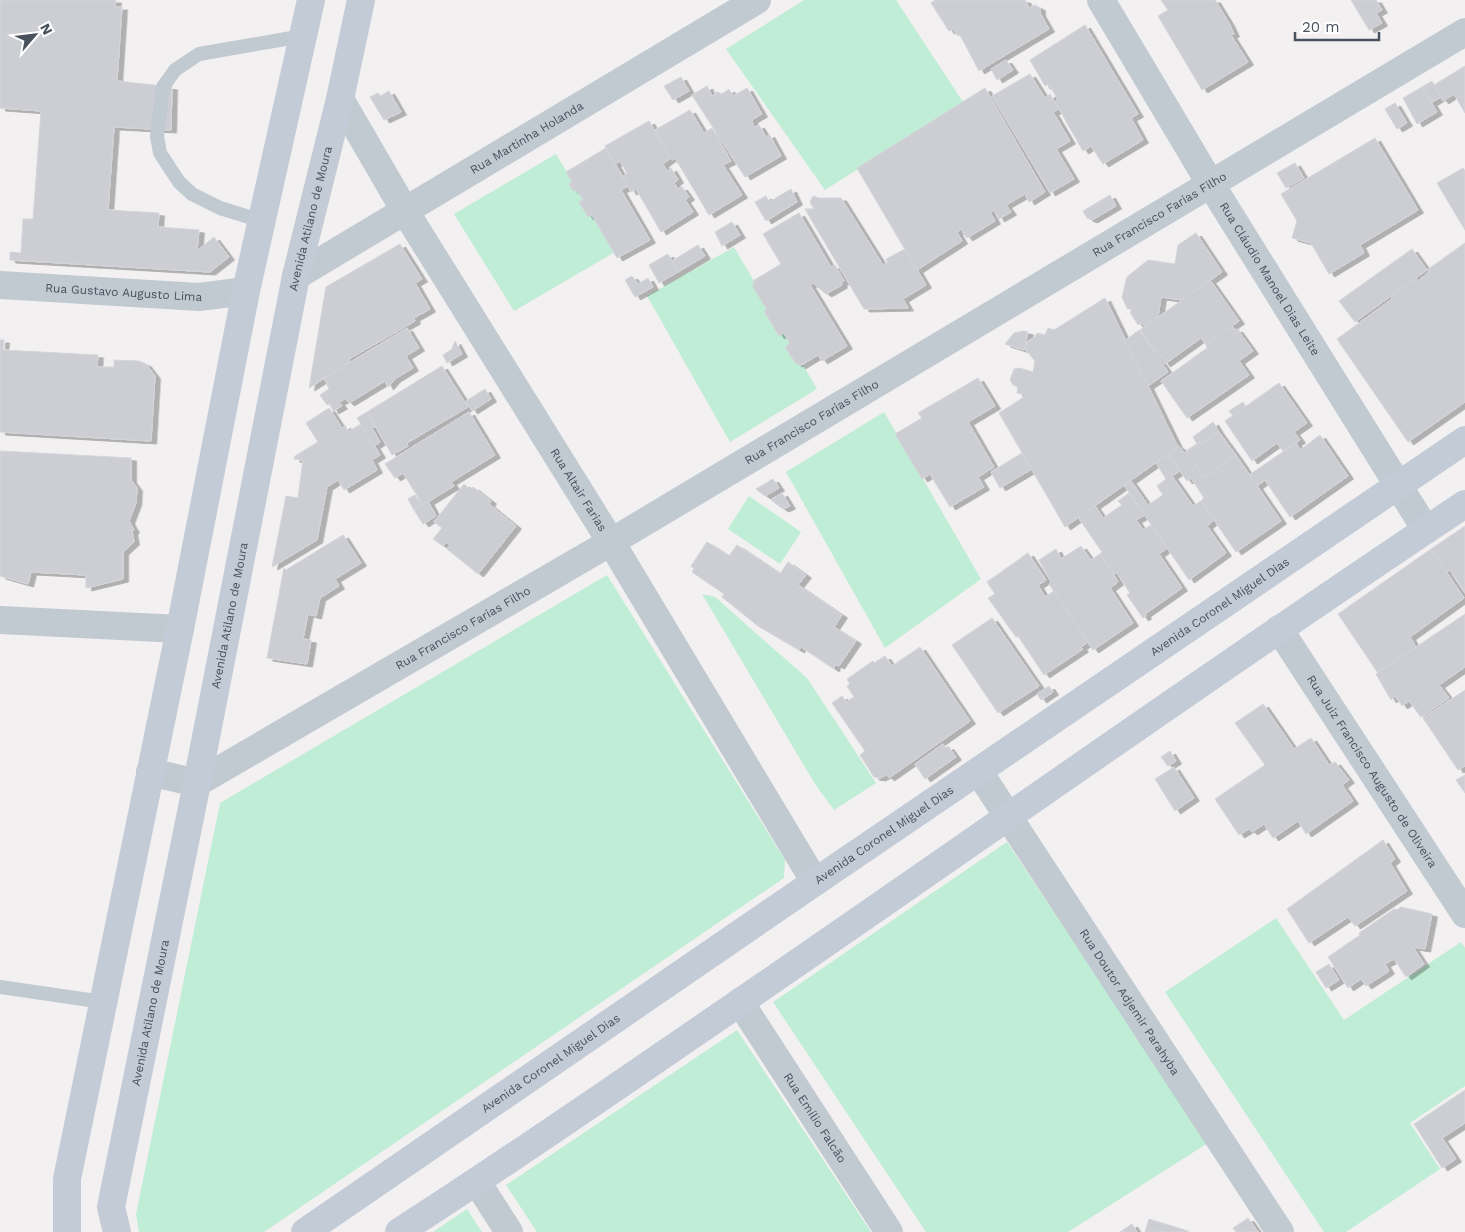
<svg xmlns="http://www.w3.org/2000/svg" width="1465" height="1232" viewBox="0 0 1465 1232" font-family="'Work Sans',sans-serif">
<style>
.green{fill:#c0edd5}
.building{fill:#cdced4;stroke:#d4d5db;filter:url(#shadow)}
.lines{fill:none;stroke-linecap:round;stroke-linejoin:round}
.lane{stroke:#c1c9d1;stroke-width:14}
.street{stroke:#c1c9d1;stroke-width:28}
.secondary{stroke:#c3cbd7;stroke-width:28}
.labels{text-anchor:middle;stroke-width:4;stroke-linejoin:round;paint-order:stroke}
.street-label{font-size:12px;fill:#48515c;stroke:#fff}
</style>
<defs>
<filter id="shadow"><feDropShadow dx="5.5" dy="3" stdDeviation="0" flood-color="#0004"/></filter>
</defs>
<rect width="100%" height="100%" fill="#f2f0f0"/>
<g class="green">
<polygon points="804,0 896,0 963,102 825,190 726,49"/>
<polygon points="556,154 615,252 514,311 454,214"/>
<polygon points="734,247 817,389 730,442 647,296"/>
<polygon points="884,412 981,579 885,648 786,472"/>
<polygon points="749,496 801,532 780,564 728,529"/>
<polygon points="607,575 785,860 784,878 264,1232 139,1232 136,1214 220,803"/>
<polygon points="702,594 715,597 807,678 876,783 834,810 815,784"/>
<polygon points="1007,842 1208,1143 1068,1232 926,1232 773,1002"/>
<polygon points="1276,918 1344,1020 1461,942 1465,948 1465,1086 1410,1123 1440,1169 1346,1232 1324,1232 1165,992"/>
<polygon points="737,1030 871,1232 537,1232 506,1185"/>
<polygon points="467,1209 482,1232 433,1232"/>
</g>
<g class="building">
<polygon points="0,0 116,0 115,7 122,7 117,81 172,87 171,130 114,127 108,210 159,213 158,227 199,230 197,251 214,237 229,257 210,272 10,260 10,252 21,253 23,219 33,219 41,111 0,108"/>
<polygon points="935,0 1025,0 1029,8 1035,5 1040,8 1040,13 1049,29 979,71 960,35 958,36 953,29 949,31 931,3"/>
<polygon points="1161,0 1215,0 1229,23 1234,34 1231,35 1248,62 1202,90 1158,16 1168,10"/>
<polygon points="1351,0 1376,0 1382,10 1376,13 1382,23 1369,30"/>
<polygon points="1085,25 1138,114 1131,118 1143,140 1103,164 1091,146 1083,151 1055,102 1058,100 1049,84 1045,86 1030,60"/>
<polygon points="1006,60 1013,70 997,80 991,69"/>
<polygon points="1465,66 1465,113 1454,94 1443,101 1434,85"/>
<polygon points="1030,74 1045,98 1050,94 1059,109 1053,112 1070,141 1056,149 1074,179 1050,193 992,96"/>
<polygon points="681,77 689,91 673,100 664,86"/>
<polygon points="1432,81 1441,97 1431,103 1422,87"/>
<polygon points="707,86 712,96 717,92 722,94 729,89 733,96 747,88 762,114 752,120 753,125 755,127 759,125 766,137 769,134 781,156 745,177 692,95"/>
<polygon points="1422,87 1437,112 1417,124 1403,98"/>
<polygon points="985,88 1045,192 1029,202 1025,194 1006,205 1011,212 999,219 994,210 990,212 995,221 967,238 961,229 957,232 962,241 917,270 857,168"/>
<polygon points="389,91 401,112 384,120 370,97 378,93 380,96"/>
<polygon points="1395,103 1407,123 1397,129 1385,109"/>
<polygon points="690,110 704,133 712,128 731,161 723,165 742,195 709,215 675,158 672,160 655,130"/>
<polygon points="649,121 671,158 663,164 667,171 671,168 678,180 674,183 678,189 682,187 689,197 685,200 693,212 661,232 636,189 631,192 623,176 627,173 620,161 615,164 605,146"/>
<polygon points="1375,138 1418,210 1360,245 1364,253 1329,274 1311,243 1292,238 1297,221 1281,194"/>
<polygon points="606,148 628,186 621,190 650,240 617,258 592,215 588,217 579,202 583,200 577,190 573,191 569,184 572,182 566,172"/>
<polygon points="1295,163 1304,178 1286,188 1277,173"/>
<polygon points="1463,168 1465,171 1465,230 1437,183"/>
<polygon points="791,189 797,202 766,221 755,202 766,196 769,202"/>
<polygon points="1110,195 1116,206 1092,220 1087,218 1083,211"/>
<polygon points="813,196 819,198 841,198 883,265 888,262 886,259 905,249 926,285 903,299 908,308 864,309 805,209 814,209 810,202"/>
<polygon points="799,213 831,267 835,265 844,281 841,283 842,285 826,294 813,283 810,285 847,346 822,361 818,355 800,366 798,363 796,364 785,347 790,344 784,333 779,336 764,311 767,310 752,285 755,284 753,281 781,264 763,234"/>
<polygon points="732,222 740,235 722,246 715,232"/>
<polygon points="1196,233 1222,272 1182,300 1161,297 1158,317 1145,327 1141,323 1138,325 1130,312 1132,310 1127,308 1122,297 1127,277 1148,260 1175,264 1178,245"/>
<polygon points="1465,243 1465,402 1408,442 1337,339 1392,299 1391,296 1416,278 1418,281 1429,272 1427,270"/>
<polygon points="400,244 422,279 415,283 430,309 414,318 415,321 349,359 350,362 309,388 326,287"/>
<polygon points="698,245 705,256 678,272 672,261"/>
<polygon points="1412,249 1427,270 1355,322 1339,301"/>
<polygon points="668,254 678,272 659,283 649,265"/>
<polygon points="632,276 638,284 648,278 653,287 635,297 625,280"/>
<polygon points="1210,280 1239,321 1206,345 1201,338 1165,364 1140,330"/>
<polygon points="1105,298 1178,447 1065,527 999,413 1027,395 1017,393 1018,387 1013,385 1010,380 1014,369 1020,368 1033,372 1035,361 1025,349 1028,341 1035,337 1037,333 1045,335 1048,328 1054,330"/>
<polygon points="1232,326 1235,330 1237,329 1253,351 1239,361 1249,375 1187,418 1161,381 1207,348 1206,345"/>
<polygon points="407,328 419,348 406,356 413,368 395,379 388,387 385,381 349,403 345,399 339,402 342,406 333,411 330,403 327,405 320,395 329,389 324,378"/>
<polygon points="1139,330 1168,372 1148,386 1125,341"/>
<polygon points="1024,331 1028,332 1024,350 1005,344 1014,333"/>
<polygon points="0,340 4,340 3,350 98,355 97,367 114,367 114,360 139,361 146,364 155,376 151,441 0,432"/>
<polygon points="455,341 462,354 447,363 443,355 452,349"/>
<polygon points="442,366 468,407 407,443 408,446 392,455 367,412"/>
<polygon points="978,378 995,406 968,422 994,467 978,477 984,487 950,507 930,474 922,479 895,434 922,418 918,413"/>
<polygon points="1279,383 1307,423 1294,432 1300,440 1283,451 1277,443 1252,461 1225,421"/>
<polygon points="485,389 491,399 472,411 466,401"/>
<polygon points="1243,402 1246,407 1233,416 1229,411"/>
<polygon points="329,408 342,428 345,425 348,432 361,424 380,455 372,460 377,470 344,490 338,480 327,487 317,540 272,567 286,496 298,498 303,460 294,459 295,456 318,442 306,423"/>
<polygon points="367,412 375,427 372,428 380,442 374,446 357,418"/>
<polygon points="469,412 495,455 451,482 454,486 423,505 403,473 395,478 385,464"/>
<polygon points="1213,422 1219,432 1201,444 1200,442 1197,444 1193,437"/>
<polygon points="1219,432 1236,455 1204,478 1186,451 1200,442 1201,444"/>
<polygon points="1320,435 1348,476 1290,517 1265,480 1257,486 1249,475 1296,443 1300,450"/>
<polygon points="1179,446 1184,453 1186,451 1204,478 1236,455 1281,521 1236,552 1201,501 1204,498 1191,478 1187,481 1168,454"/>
<polygon points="0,451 131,458 131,480 137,488 136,503 129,521 134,530 132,531 134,542 123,552 123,579 86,588 86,575 31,572 28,584 0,576"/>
<polygon points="1022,453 1032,469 1000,488 991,472"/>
<polygon points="1168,454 1180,471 1172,476 1193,506 1201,501 1214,520 1207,526 1226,553 1189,580 1124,485 1131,481 1148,505 1163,495 1157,486 1166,479 1156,463"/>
<polygon points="773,479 779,488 765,496 756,489"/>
<polygon points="464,484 471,490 473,487 491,501 489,504 516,526 478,574 447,549 450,545 446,542 443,546 433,539 442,528 434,522"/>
<polygon points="782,493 790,506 783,509 771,500"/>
<polygon points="1129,493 1145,515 1136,520 1143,530 1151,525 1167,548 1159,554 1182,588 1145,614 1146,616 1143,618 1127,595 1130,593 1117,573 1113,574 1100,554 1102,552 1078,517 1095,506 1103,518 1122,505 1118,501"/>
<polygon points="415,495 421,505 414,510 408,499"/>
<polygon points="428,501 436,516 423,524 414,510"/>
<polygon points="1465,526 1465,592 1450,570 1446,572 1431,549"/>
<polygon points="343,535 361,563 335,579 339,586 320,598 316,616 308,614 303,639 311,640 307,664 267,658 284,568 286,570"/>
<polygon points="707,542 729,556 737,545 780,574 788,562 806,575 798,585 842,615 834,627 856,641 839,666 835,664 834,669 801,647 799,650 758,626 722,597 724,594 692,572 694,569 691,566"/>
<polygon points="1081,546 1091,560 1100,554 1114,575 1118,582 1110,588 1133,623 1093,650 1049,584 1051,582 1039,560 1056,549 1061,559"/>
<polygon points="1431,549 1464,598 1410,637 1416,647 1378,673 1338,614"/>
<polygon points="1028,553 1046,580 1038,585 1045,597 1054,591 1088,642 1081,647 1083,649 1044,675 1018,636 1016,637 988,598 995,594 987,582"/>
<polygon points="1465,614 1465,667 1439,685 1449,698 1421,717 1409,701 1402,706 1395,696 1391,700 1376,674"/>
<polygon points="992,618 1039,686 998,713 952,645"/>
<polygon points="920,647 970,721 889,778 886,775 880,778 874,777 860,755 865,751 832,703 842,696 846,702 854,697 847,686 850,684 847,679 873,661 874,663 885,656 892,666"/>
<polygon points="1049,686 1053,692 1041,700 1037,694"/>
<polygon points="1465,690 1465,766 1458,770 1423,718"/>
<polygon points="1263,704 1294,749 1311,738 1329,765 1335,762 1349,780 1342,785 1353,801 1306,834 1298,821 1273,838 1264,824 1252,832 1249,829 1239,835 1215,799 1265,765 1235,723"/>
<polygon points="943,744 946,748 948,746 956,757 925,779 915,764"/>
<polygon points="1170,751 1176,761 1168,766 1161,757"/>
<polygon points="1174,767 1194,798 1175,811 1155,779"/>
<polygon points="1465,775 1465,793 1456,780"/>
<polygon points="1383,840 1395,859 1390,863 1407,891 1355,926 1348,917 1309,943 1287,909"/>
<polygon points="1401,907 1432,914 1425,949 1413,947 1424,964 1406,977 1394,959 1385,964 1389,971 1366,986 1361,979 1348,988 1328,957 1360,935 1359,933 1394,909 1397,910"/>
<polygon points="1329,964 1339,980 1326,988 1316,972"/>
<polygon points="1465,1090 1465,1123 1442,1138 1456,1159 1442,1168 1414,1124"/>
<polygon points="1248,1218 1258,1232 1236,1232 1233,1228"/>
<polygon points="1149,1219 1188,1231 1188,1232 1145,1232"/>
<polygon points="1132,1224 1137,1232 1120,1232"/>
</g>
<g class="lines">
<g class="lane">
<polyline points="262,221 220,208 192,194 179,182 160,153 157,136 163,87 175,70 199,54 303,36"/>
<polyline points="0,987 103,1002"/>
</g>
<g class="street">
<path id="s1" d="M1101,0L1210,183L1426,530"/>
<path id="s2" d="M340,99L405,211L611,542L815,882"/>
<path id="s3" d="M296,276L757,0"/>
<path id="s4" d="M0,285L199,297L246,291"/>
<polyline points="0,620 180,629"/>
<path id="s5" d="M1279,629L1465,914"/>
<path id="s6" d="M150,772L197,783L611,542L1465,32"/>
<path id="s7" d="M979,772L1280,1232"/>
<path id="s8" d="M740,1002L889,1232"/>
<polyline points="477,1182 509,1232"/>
</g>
<g class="secondary">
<polyline points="67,1232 67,1179 180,629 246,291 311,0"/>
<path id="s9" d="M117,1232L111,1207L197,783L296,276L340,99L361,0"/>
<path id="s10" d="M305,1232L815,882L1465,440"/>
<path d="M399,1232C494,1171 586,1108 679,1044C942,865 1200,680 1465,504"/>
</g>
</g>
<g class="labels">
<g class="street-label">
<text dy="4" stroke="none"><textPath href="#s3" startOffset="269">Rua Martinha Holanda</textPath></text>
<text dy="4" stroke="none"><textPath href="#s6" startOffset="1166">Rua Francisco Farias Filho</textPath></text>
<text dy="4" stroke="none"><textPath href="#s9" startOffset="1034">Avenida Atilano de Moura</textPath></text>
<text dy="4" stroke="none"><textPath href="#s1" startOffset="326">Rua Cláudio Manoel Dias Leite</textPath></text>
<text dy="4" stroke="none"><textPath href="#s4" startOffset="124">Rua Gustavo Augusto Lima</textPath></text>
<text dy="4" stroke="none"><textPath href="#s6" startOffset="761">Rua Francisco Farias Filho</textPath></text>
<text dy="4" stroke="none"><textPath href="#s2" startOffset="458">Rua Altair Farias</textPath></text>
<text dy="4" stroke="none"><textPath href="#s10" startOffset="1108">Avenida Coronel Miguel Dias</textPath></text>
<text dy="4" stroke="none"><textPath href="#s9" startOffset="629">Avenida Atilano de Moura</textPath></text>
<text dy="4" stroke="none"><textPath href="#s6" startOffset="356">Rua Francisco Farias Filho</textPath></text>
<text dy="4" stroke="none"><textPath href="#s5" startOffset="170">Rua Juiz Francisco Augusto de Oliveira</textPath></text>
<text dy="4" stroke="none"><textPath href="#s10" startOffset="702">Avenida Coronel Miguel Dias</textPath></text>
<text dy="4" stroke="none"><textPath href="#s7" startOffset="275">Rua Doutor Adjemir Parahyba</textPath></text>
<text dy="4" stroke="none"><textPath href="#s9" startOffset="224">Avenida Atilano de Moura</textPath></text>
<text dy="4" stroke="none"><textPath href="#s10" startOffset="298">Avenida Coronel Miguel Dias</textPath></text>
<text dy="4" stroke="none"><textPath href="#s8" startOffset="138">Rua Emílio Falcão</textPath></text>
</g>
</g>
<g transform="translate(35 35) rotate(62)" stroke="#ffffff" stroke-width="4" paint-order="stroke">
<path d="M0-4L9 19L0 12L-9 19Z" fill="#48515c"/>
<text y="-8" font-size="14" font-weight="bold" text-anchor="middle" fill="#48515c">N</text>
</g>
<path d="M1295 32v8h84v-8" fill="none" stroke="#48515c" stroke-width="2.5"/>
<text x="1302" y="32" font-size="15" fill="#48515c" stroke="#ffffff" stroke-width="4" paint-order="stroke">20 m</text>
</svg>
